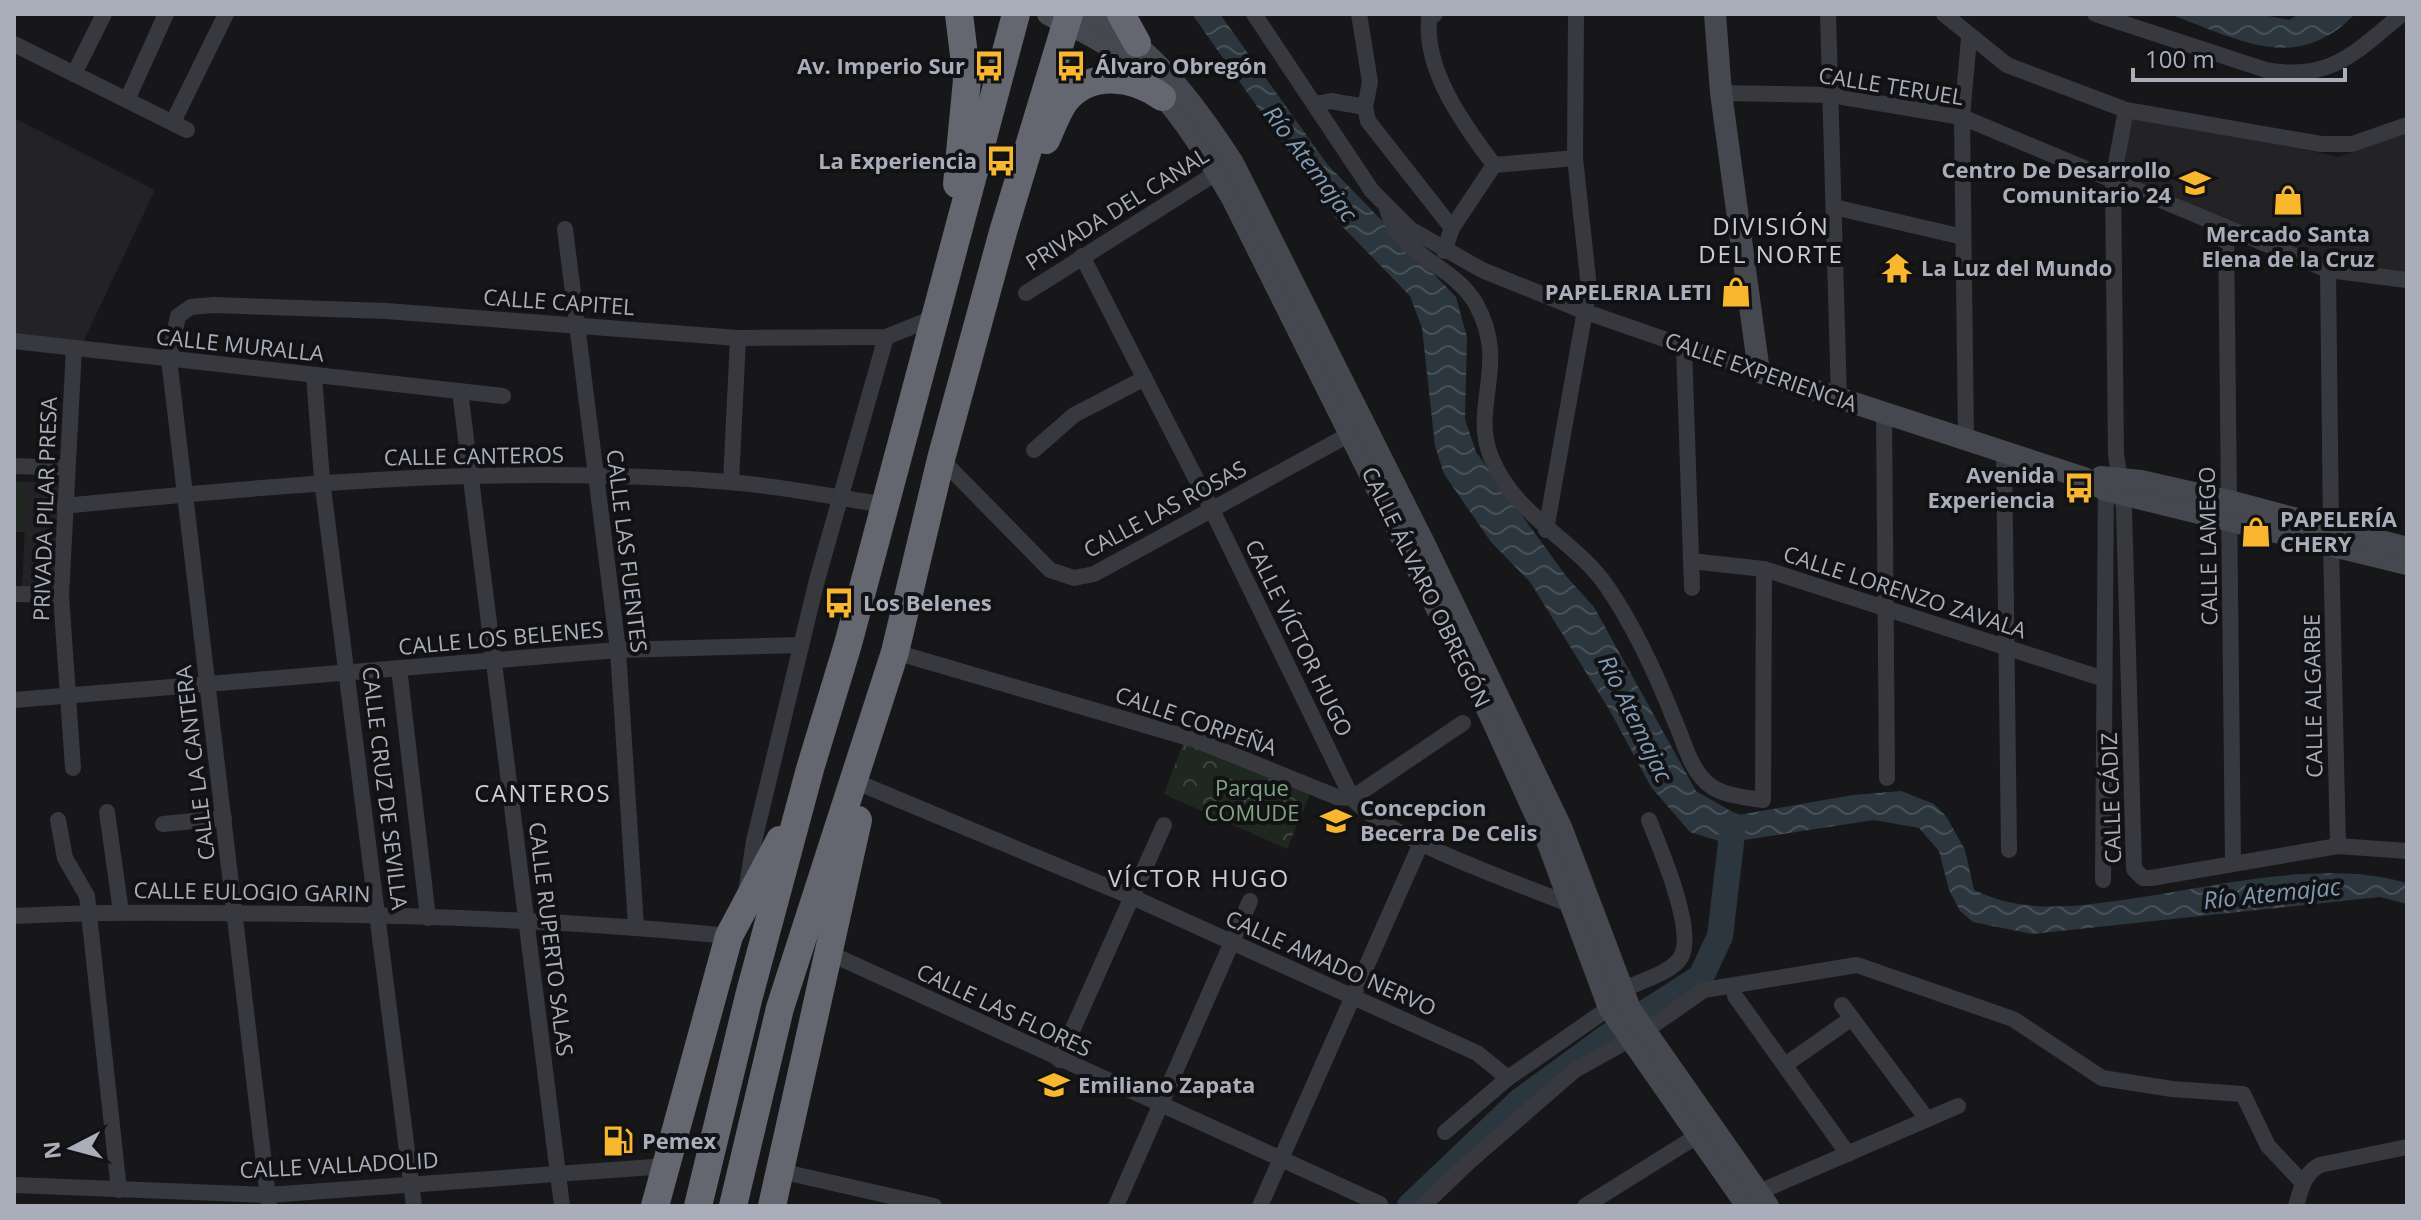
<svg xmlns="http://www.w3.org/2000/svg" width="2421" height="1220" viewBox="0 0 2421 1220" font-family="'Open Sans',sans-serif">
<style>
.built{fill:#232326}
.forest{fill:url(#forest-crowns)}
.pitch{fill:#1f2820}
.water{fill:url(#water-waves)}
.lines{fill:none;stroke-linecap:round;stroke-linejoin:round}
.river{stroke:#2c363e;stroke-width:26}
.street{stroke:#38393e;stroke-width:16}
.secondary{stroke:#46484f;stroke-width:22}
.highway{stroke:#646770;stroke-width:28}
.labels{text-anchor:middle;stroke-width:8;stroke-linejoin:round;paint-order:stroke}
.poi-label{font-size:22px;font-weight:bold;fill:#a9aeba;stroke:#121214;text-anchor:start}
.street-label{font-size:22px;fill:#a9aeba;stroke:#121214}
.park-label{font-size:22px;fill:#7fa582;stroke:#121214}
.water-label{font-size:24px;font-style:italic;fill:#7f9bb6;stroke:#121214}
.neighbourhood-label{font-size:24px;letter-spacing:2px;fill:#cacdd5;stroke:#121214}
</style>
<defs>
<pattern id="forest-crowns" width="20" height="18" patternUnits="userSpaceOnUse" patternTransform="scale(2)"><rect width="20" height="18" fill="#1f2820"/><path d="M2 6a3 3 0 1 1 6 0M12 15a3 3 0 1 1 6 0" fill="none" stroke="#3d453e"/></pattern>
<pattern id="water-waves" width="16" height="10" patternUnits="userSpaceOnUse" patternTransform="scale(2)"><rect width="16" height="10" fill="#2c363e"/><path d="M0 5q4-4 8 0t8 0" fill="none" stroke="#485158"/></pattern>
</defs>
<rect width="100%" height="100%" fill="#171719"/>
<g class="built">
<polygon points="2127,112 2339,157 2407,132 2407,278 2327,266 2114,178"/>
<polygon points="14,118 155,190 82,344 14,337"/>
<polygon points="27,482 60,483 56,590 22,589"/>
</g>
<polygon class="forest" points="1184,741 1310,794 1287,849 1164,794"/>
<polygon class="pitch" points="14,481 27,482 25,532 14,532"/>
<g class="water">
<path d="M1192,14H1220L1327,164L1456,297L1467,337L1465,419L1476,452L1566,576L1594,607L1696,791L1738,815L1853,795L1901,791L1934,804L1946,816L1965,850L1974,890C2024,914 2074,907 2129,899C2213,887 2324,858 2407,883V904L2380,897L2032,934L1973,922L1960,911L1949,890L1939,851L1919,828L1874,820L1725,843L1690,832L1651,787L1610,711L1530,582L1491,542L1444,474L1435,446L1422,328L1410,296L1339,223Z"/>
<path d="M2169,14H2258L2289,20L2299,14H2355C2295,76 2237,38 2169,14Z"/>
</g>
<g class="lines">
<polyline class="river" points="1410,1206 1520,1101 1606,1038 1701,977 1720,936 1733,826"/>
<g class="street">
<polyline points="1254,14 1372,191 1410,229 1482,270 1586,312 1759,372"/>
<polyline points="1359,14 1370,82 1365,107 1368,121 1452,228"/>
<path d="M1435,14L1429,18C1424,71 1464,125 1494,165"/>
<polyline points="1828,14 1839,399"/>
<polyline points="1944,14 2007,65 2126,110 2321,144 2352,144 2407,125"/>
<path d="M2095,14L2266,70C2330,82 2356,52 2402,14"/>
<polyline points="14,44 187,130"/>
<polyline points="74,74 104,14"/>
<polyline points="1721,93 1831,95 1962,117 2328,270 2407,280"/>
<polyline points="127,100 166,14"/>
<polyline points="1315,104 1331,101 1365,107"/>
<polyline points="2126,110 2113,179 2116,454 2124,509 2134,869 2143,878 2151,878 2338,846 2407,851"/>
<polyline points="173,122 226,14"/>
<polyline points="1494,165 1575,158"/>
<polyline points="1834,207 1963,237"/>
<path d="M1387,209C1401,259 1453,263 1476,304C1510,365 1470,405 1491,457C1515,517 1574,538 1608,588C1635,628 1658,678 1676,724C1684,742 1689,763 1702,778C1717,796 1742,797 1763,800L1764,569"/>
<polyline points="565,229 618,650 636,926"/>
<polyline points="2226,229 2233,862"/>
<polyline points="1444,251 1452,228 1494,165"/>
<path d="M1082,256L1212,510L1352,798C1389,840 1518,883 1574,906"/>
<polyline points="2328,270 2331,528"/>
<polyline points="1026,293 1224,168"/>
<polyline points="14,341 503,396"/>
<polyline points="1684,346 1692,588"/>
<polyline points="314,375 322,480 414,1206"/>
<polyline points="460,391 562,1206"/>
<polyline points="1884,413 1887,778"/>
<polyline points="1966,439 1962,117 1969,38"/>
<polyline points="1034,450 1074,415 1145,378"/>
<polyline points="2004,451 2009,850"/>
<polyline points="941,459 1050,570 1074,578 1094,574 1350,434"/>
<polyline points="14,466 65,468"/>
<polyline points="731,482 738,338"/>
<path d="M63,506C284,484 507,464 729,482C781,486 833,497 885,505"/>
<polyline points="1546,530 1589,288 1575,158 1576,14"/>
<polyline points="2331,545 2338,846"/>
<polyline points="1691,561 1764,569 2104,679"/>
<polyline points="14,594 61,595"/>
<polyline points="895,652 1196,740 1337,797 1352,798 1463,723"/>
<polyline points="399,668 428,918"/>
<polyline points="14,700 618,650 800,645"/>
<polyline points="73,768 61,595 74,348"/>
<polyline points="866,786 1132,897 1477,1053 1508,1078"/>
<polyline points="107,812 121,912"/>
<polyline points="58,820 65,858 87,896 119,1190"/>
<polyline points="163,824 224,818"/>
<polyline points="2103,880 2106,481"/>
<polyline points="747,886 754,841 817,580 886,337"/>
<path d="M14,916C111,911 208,913 305,914C447,916 588,922 729,936"/>
<polyline points="829,953 1380,1204"/>
<path d="M1622,990C1638,982 1672,973 1681,957C1696,931 1660,848 1649,820"/>
<polyline points="1735,996 1848,1154"/>
<polyline points="1842,1005 1927,1119"/>
<polyline points="1059,1060 1164,825"/>
<polyline points="1785,1065 1852,1018"/>
<polyline points="1445,1132 1508,1078 1609,1008"/>
<polyline points="780,1171 934,1206"/>
<polyline points="14,1185 268,1195 667,1166"/>
<polyline points="1759,1192 1958,1106"/>
<polyline points="269,1206 169,359 178,316 191,307 214,305 386,311 738,338 886,337 936,317"/>
<polyline points="1116,1206 1250,901"/>
<polyline points="1260,1206 1422,841"/>
<polyline points="1423,1206 1470,1161 1575,1070 1645,1031 1704,990 1857,965 2013,1019 2102,1078 2172,1089 2243,1094 2268,1146 2303,1183"/>
<polyline points="1585,1206 1697,1136"/>
<path d="M2296,1206C2301,1189 2304,1173 2320,1165L2407,1147"/>
</g>
<g class="secondary">
<path d="M1048,14C1068,25 1090,33 1108,46C1163,83 1200,143 1232,198L1489,713L1546,838L1609,1008L1747,1206"/>
<path d="M1092,14C1154,49 1195,104 1233,163L1425,545L1561,827L1630,1009L1768,1206"/>
<polyline points="1715,14 1721,93 1759,372 2084,478 2105,490 2407,564"/>
<polyline points="2101,477 2141,481 2229,501 2407,548"/>
</g>
<g class="highway">
<polyline points="1121,14 1137,43"/>
<path d="M1046,140C1052,127 1057,112 1065,101C1090,70 1133,76 1162,97"/>
<polyline points="957,184 967,80 959,14"/>
<polyline points="655,1206 729,936 780,840"/>
<polyline points="698,1206 749,996 810,769 848,644 1016,14"/>
<polyline points="733,1206 780,1008 895,652 941,459 1003,232 1069,14"/>
<polyline points="772,1206 858,820"/>
</g>
</g>
<defs>
<g id="bus-bare" transform="scale(2.4)"><path d="M-5-6H5V4H4V6H2V4H-2V6H-4V4H-5ZM-3.5-4V0h7V-4ZM-3.5 1.2v1.5H-2V1.2ZM2 1.2v1.5H3.5V1.2Z" fill="#f9b72f" stroke="#121214" stroke-width="2.5" paint-order="stroke"/></g>
<g id="school-bare" transform="scale(2.4)"><path d="M0-5L7-2L0 1L-7-2ZM-4 1L0 2.5L4 1V4Q0 6-4 4Z" fill="#f9b72f" stroke="#121214" stroke-width="2.5" paint-order="stroke"/></g>
<g id="shop-bare" transform="scale(2.4)"><path d="M-5-2.5h2.3a2.7 3.5 0 0 1 5.4 0H5L5.5 6h-11ZM-1.5-2.5h3a1.5 2.3 0 0 0-3 0Z" fill="#f9b72f" stroke="#121214" stroke-width="2.5" paint-order="stroke"/></g>
<g id="temple-bare" transform="scale(2.4)"><path d="M0-6L5-2H3V0L6.5 2.5H4V6H1.5V3h-3V6H-4V2.5H-6.5L-3 0V-2H-5Z" fill="#f9b72f" stroke="#121214" stroke-width="2.5" paint-order="stroke"/></g>
<g id="fuel-bare" transform="scale(2.4)"><path d="M-5.5-6h7V0h2V4h1.3V-2.5L3-4.5l.8-.8L6-3V5H2.5V1h-1V6h-7ZM-4.2-4.7v3.2H.2V-4.7Z" fill="#f9b72f" stroke="#121214" stroke-width="2.5" paint-order="stroke"/></g>
</defs>
<g fill-rule="evenodd">
<use href="#bus-bare" x="989" y="66"/>
<use href="#bus-bare" x="1071" y="66"/>
<use href="#bus-bare" x="1001" y="161"/>
<use href="#school-bare" x="2195" y="183"/>
<use href="#shop-bare" x="2288" y="200"/>
<use href="#temple-bare" x="1897" y="268"/>
<use href="#shop-bare" x="1736" y="292"/>
<use href="#bus-bare" x="2079" y="488"/>
<use href="#shop-bare" x="2256" y="532"/>
<use href="#bus-bare" x="839" y="603"/>
<use href="#school-bare" x="1336" y="821"/>
<use href="#school-bare" x="1054" y="1085"/>
<use href="#fuel-bare" x="618" y="1141"/>
</g>
<g class="labels">
<g class="poi-label">
<text x="965" y="74" text-anchor="end">Av. Imperio Sur</text>
<text x="1095" y="74">Álvaro Obregón</text>
<text x="977" y="169" text-anchor="end">La Experiencia</text>
<text x="2171" y="178" text-anchor="end">Centro De Desarrollo<tspan x="2171" dy="25">Comunitario 24</tspan></text>
<text x="2288" y="242" text-anchor="middle">Mercado Santa<tspan x="2288" dy="25">Elena de la Cruz</tspan></text>
<text x="1921" y="276">La Luz del Mundo</text>
<text x="1712" y="300" text-anchor="end">PAPELERIA LETI</text>
<text x="2055" y="483" text-anchor="end">Avenida<tspan x="2055" dy="25">Experiencia</tspan></text>
<text x="2280" y="527">PAPELERÍA<tspan x="2280" dy="25">CHERY</tspan></text>
<text x="863" y="611">Los Belenes</text>
<text x="1360" y="816">Concepcion<tspan x="1360" dy="25">Becerra De Celis</tspan></text>
<text x="1078" y="1093">Emiliano Zapata</text>
<text x="642" y="1149">Pemex</text>
</g>
<g class="street-label">
<text transform="translate(1891 86) rotate(9)" y="8">CALLE TERUEL</text>
<text transform="translate(1117 209) rotate(-32)" y="8">PRIVADA DEL CANAL</text>
<text transform="translate(559 302) rotate(4)" y="8">CALLE CAPITEL</text>
<text transform="translate(240 345) rotate(6)" y="8">CALLE MURALLA</text>
<text transform="translate(1761 372) rotate(19)" y="8">CALLE EXPERIENCIA</text>
<text transform="translate(474 456) rotate(-1)" y="8">CALLE CANTEROS</text>
<text transform="translate(45 509) rotate(-88)" y="8">PRIVADA PILAR PRESA</text>
<text transform="translate(1165 509) rotate(-28)" y="8">CALLE LAS ROSAS</text>
<text transform="translate(2208 546) rotate(-91)" y="8">CALLE LAMEGO</text>
<text transform="translate(627 551) rotate(83)" y="8">CALLE LAS FUENTES</text>
<text transform="translate(1426 587) rotate(64)" y="8">CALLE ÁLVARO OBREGÓN</text>
<text transform="translate(1905 592) rotate(18)" y="8">CALLE LORENZO ZAVALA</text>
<text transform="translate(501 638) rotate(-5)" y="8">CALLE LOS BELENES</text>
<text transform="translate(1299 638) rotate(64)" y="8">CALLE VÍCTOR HUGO</text>
<text transform="translate(2313 696) rotate(-91)" y="8">CALLE ALGARBE</text>
<text transform="translate(1196 721) rotate(19)" y="8">CALLE CORPEÑA</text>
<text transform="translate(195 763) rotate(-97)" y="8">CALLE LA CANTERA</text>
<text transform="translate(385 788) rotate(83)" y="8">CALLE CRUZ DE SEVILLA</text>
<text transform="translate(2111 798) rotate(-92)" y="8">CALLE CÁDIZ</text>
<text transform="translate(252 892) rotate(1)" y="8">CALLE EULOGIO GARIN</text>
<text transform="translate(551 939) rotate(83)" y="8">CALLE RUPERTO SALAS</text>
<text transform="translate(1331 963) rotate(24)" y="8">CALLE AMADO NERVO</text>
<text transform="translate(1004 1010) rotate(25)" y="8">CALLE LAS FLORES</text>
<text transform="translate(339 1165) rotate(-3)" y="8">CALLE VALLADOLID</text>
</g>
<g class="park-label">
<text x="1252" y="796">Parque<tspan x="1252" dy="25">COMUDE</tspan></text>
</g>
<g class="water-label">
<text transform="translate(1310 164) rotate(53)" y="8">Río Atemajac</text>
<text transform="translate(1635 719) rotate(64)" y="8">Río Atemajac</text>
<text transform="translate(2272 894) rotate(-6)" y="8">Río Atemajac</text>
</g>
<g class="neighbourhood-label">
<text x="1771" y="235">DIVISIÓN<tspan x="1771" dy="28">DEL NORTE</tspan></text>
<text x="543" y="802">CANTEROS</text>
<text x="1199" y="887">VÍCTOR HUGO</text>
</g>
</g>
<rect width="2421" height="1220" fill="none" stroke="#a9aeba" stroke-width="32"/>
<g transform="translate(72 1148) rotate(264)" stroke="#121214" stroke-width="6" paint-order="stroke">
<path d="M0-6L14 30L0 20L-14 30Z" fill="#a9aeba"/>
<text y="-12" font-size="22" font-weight="bold" text-anchor="middle" fill="#a9aeba">N</text>
</g>
<path d="M2133 68v12h212v-12" fill="none" stroke="#a9aeba" stroke-width="4"/>
<text x="2145" y="68" font-size="24" fill="#a9aeba" stroke="#121214" stroke-width="6" paint-order="stroke">100 m</text>
</svg>
